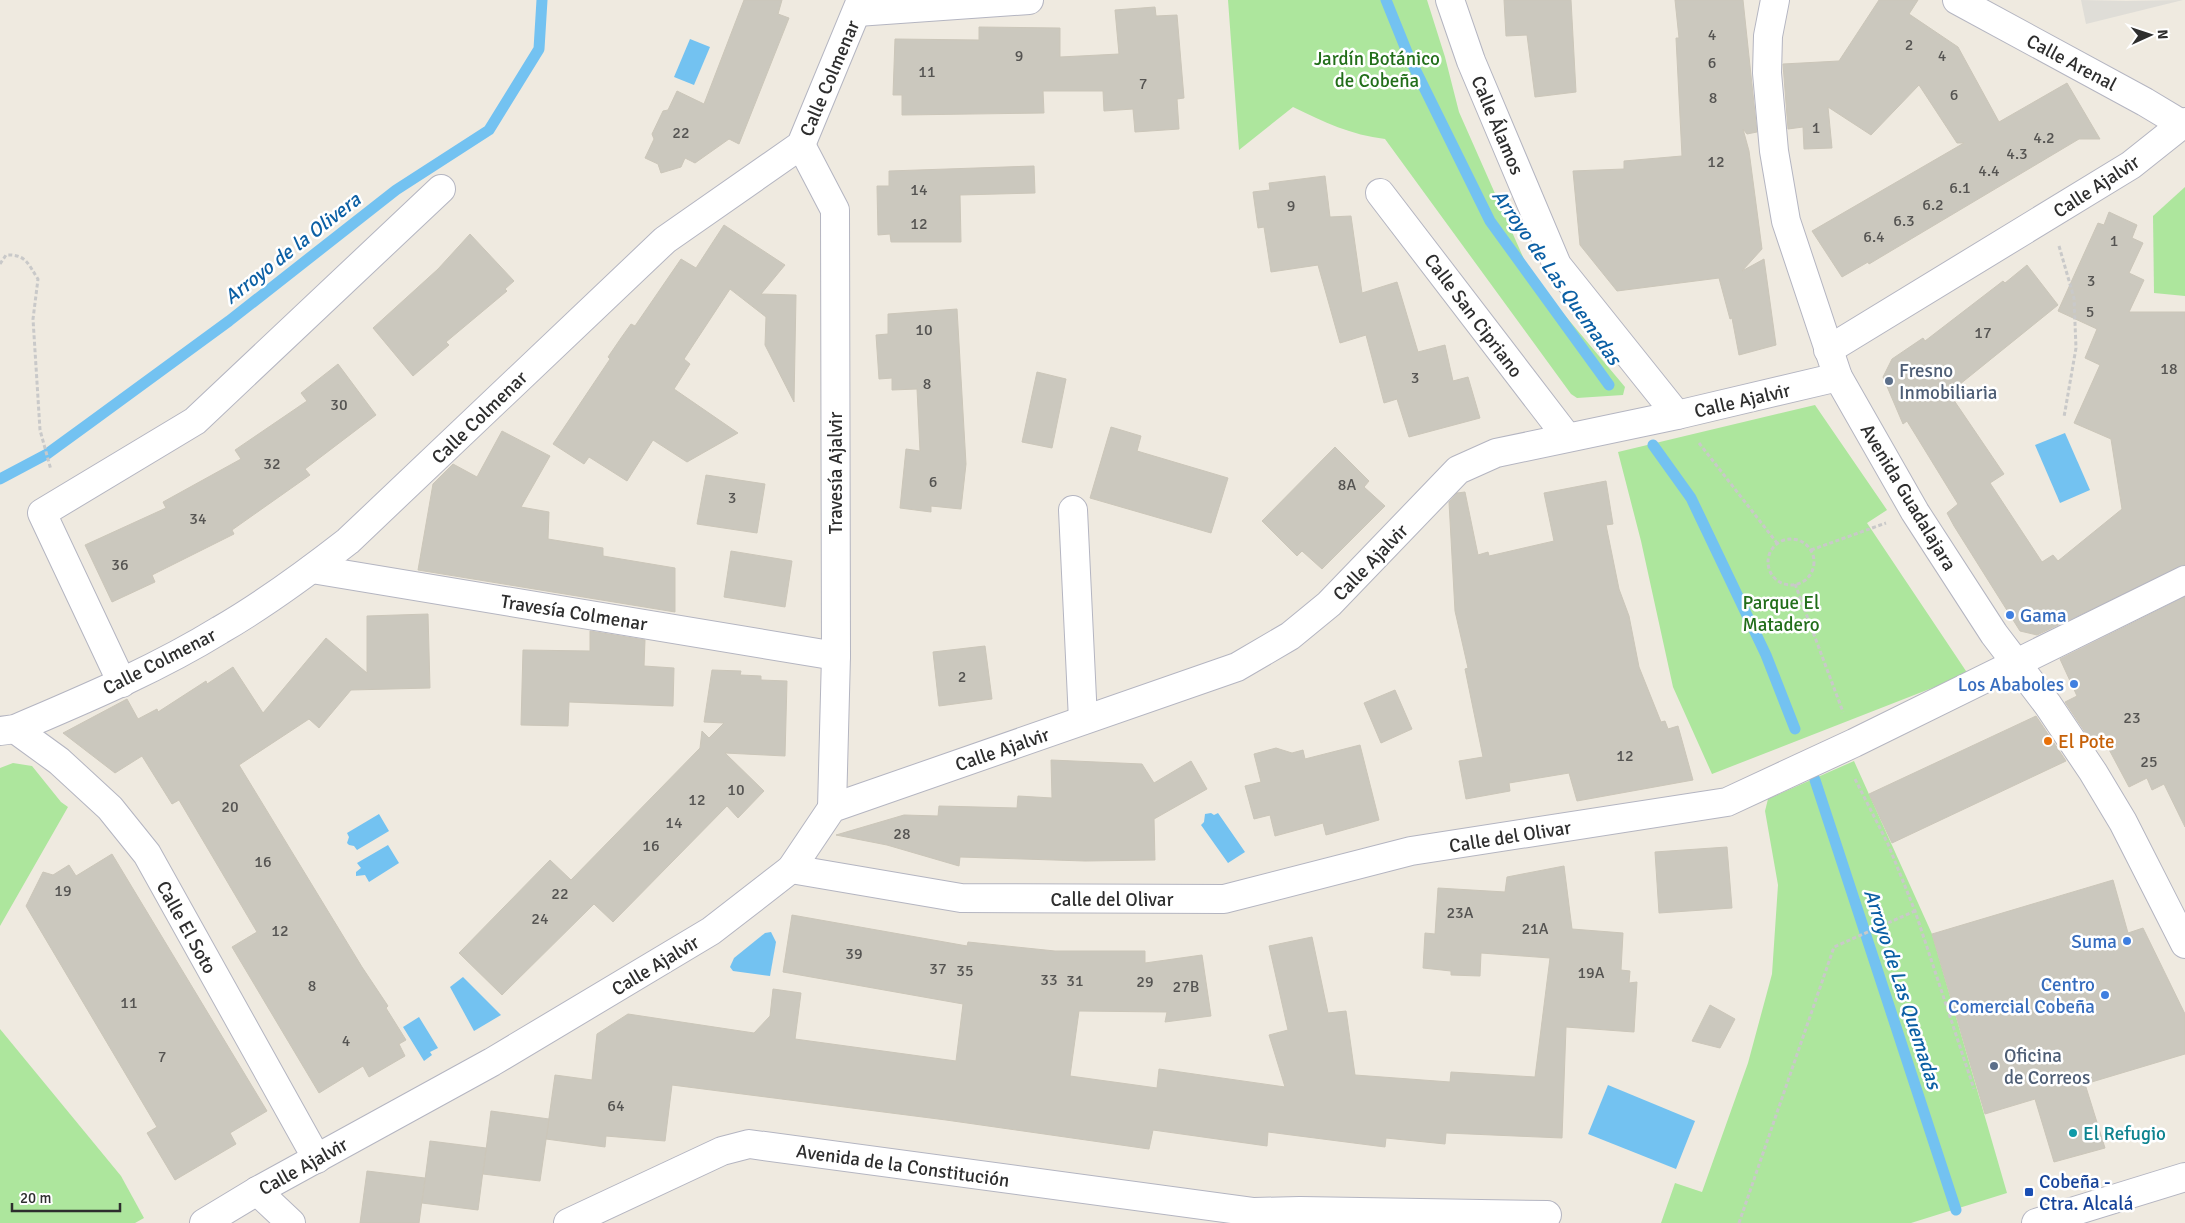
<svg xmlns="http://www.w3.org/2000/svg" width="2185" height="1223" viewBox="0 0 2185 1223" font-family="Signika,sans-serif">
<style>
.green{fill:#ade69d}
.plaza{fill:#dfddd7}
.water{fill:#73c2f1}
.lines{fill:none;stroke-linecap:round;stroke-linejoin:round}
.stream{stroke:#73c2f1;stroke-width:11}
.building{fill:#cbc8be;stroke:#cbc6b9}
.minor-casing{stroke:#b4b5c1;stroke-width:30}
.path{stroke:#c9c9c9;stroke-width:3;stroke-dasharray:4 2.5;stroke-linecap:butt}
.minor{stroke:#fff;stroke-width:28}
.service-dot{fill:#5c6f8a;stroke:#fff;stroke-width:2}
.shop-dot{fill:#3f7fe0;stroke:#fff;stroke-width:2}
.food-dot{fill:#e8710a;stroke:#fff;stroke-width:2}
.culture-dot{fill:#0f9aa8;stroke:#fff;stroke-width:2}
.transit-dot{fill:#1a4fb4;stroke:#fff;stroke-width:2}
.labels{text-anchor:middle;stroke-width:5;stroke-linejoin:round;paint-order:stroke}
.number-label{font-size:16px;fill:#555452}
.park-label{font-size:19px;fill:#226e1a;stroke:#fff}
.street-label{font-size:19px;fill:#2e2e2e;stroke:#fff}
.service-label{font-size:19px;fill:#4e5e75;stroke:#fff;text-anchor:start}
.shop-label{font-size:19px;fill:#366cbe;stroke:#fff;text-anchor:end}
.food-label{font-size:19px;fill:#c56008;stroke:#fff;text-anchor:start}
.culture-label{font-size:19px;fill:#0d838f;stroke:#fff;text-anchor:start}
.transit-label{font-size:19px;fill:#164399;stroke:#fff;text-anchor:start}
.water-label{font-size:20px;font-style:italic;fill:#0b5fa4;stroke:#fff}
</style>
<rect width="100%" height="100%" fill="#efeae0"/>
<g class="green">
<path d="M1228,0H1427L1445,57L1459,112L1531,275L1625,387L1623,395L1577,398L1571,394L1385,139C1351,135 1324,122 1293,107L1239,150Z"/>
<polygon points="2185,187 2185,296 2154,293 2153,216"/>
<polygon points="1815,405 1887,510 1867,523 1968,674 1712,774 1673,687 1641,541 1618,452"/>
<polygon points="1854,761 1932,934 2007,1193 1911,1223 1661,1223 1675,1183 1702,1192 1748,1063 1772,974 1778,885 1765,811 1768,799"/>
<polygon points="13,763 32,766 61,802 68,807 0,926 0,768"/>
<polygon points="0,1029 121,1176 144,1218 135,1223 0,1223"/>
</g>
<polygon class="plaza" points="2081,0 2126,1 2183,0 2086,24"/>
<g class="water">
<polygon points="690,39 710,47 694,85 674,77"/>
<polygon points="2065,433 2090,490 2060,503 2035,445"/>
<polygon points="1211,813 1214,815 1218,813 1245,852 1228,863 1201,825 1204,822 1205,814"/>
<polygon points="379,814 389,831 357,850 354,846 349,845 347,843 349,837 347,833"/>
<polygon points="388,845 399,863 369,882 365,875 356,876 356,872 361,868 357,863"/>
<polygon points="771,932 776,942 770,976 733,971 730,967 734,958 765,933"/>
<polygon points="463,977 501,1015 474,1031 450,987"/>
<polygon points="419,1017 438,1048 430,1052 432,1055 424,1061 403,1027"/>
<polygon points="1608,1085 1695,1121 1676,1169 1588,1134"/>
</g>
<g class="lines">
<g class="stream">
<polyline points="1386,0 1409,57 1490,221 1609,385"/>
<polyline points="1653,445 1691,498 1766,655 1795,729"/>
<polyline points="0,479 47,454 91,422 229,321 396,190 489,130 539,49 542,0"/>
<polyline points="1815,780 1956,1210"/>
</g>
</g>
<g class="building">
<polygon points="744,0 782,0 778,14 789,18 739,144 729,139 695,163 685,158 681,167 661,173 658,164 645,158 654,139 652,134 663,111 668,110 677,91 704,104"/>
<polygon points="1504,0 1571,0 1576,92 1535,97 1527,35 1506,36"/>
<polygon points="1675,0 1743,0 1757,132 1747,134 1743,129 1749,151 1762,249 1742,271 1764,259 1776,345 1739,355 1732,318 1730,319 1719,278 1617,291 1580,245 1573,171 1624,169 1624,161 1682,156 1676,38 1679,38"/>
<polygon points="1879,0 1918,0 1909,14 1958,47 1999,122 2067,83 2100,139 2079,139 1869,264 1868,262 1842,277 1812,231 1964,143 1957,143 1919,85 1871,135 1828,107 1832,148 1804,149 1803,127 1788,129 1783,64 1839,61"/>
<polygon points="1155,7 1156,16 1177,15 1184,98 1177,99 1179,129 1135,132 1133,109 1104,111 1103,91 1043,91 1044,113 902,115 902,95 893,95 895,39 979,40 979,27 1060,28 1060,57 1119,54 1115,10"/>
<polygon points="1034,166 1035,193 960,195 961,242 891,242 890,234 878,235 877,186 889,186 889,171"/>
<polygon points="1325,176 1330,217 1351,216 1362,293 1397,282 1418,352 1445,345 1453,381 1468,377 1480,418 1409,437 1397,399 1384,403 1366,335 1340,343 1318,265 1271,272 1264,227 1258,228 1253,192 1270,190 1269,183"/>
<polygon points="2109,212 2137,225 2132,238 2143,243 2129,273 2144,280 2129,312 2185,312 2185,565 2037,635 2020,631 1954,526 1947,513 1958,504 1907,421 1903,424 1883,377 1892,359 1923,338 1925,341 2003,281 2005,283 2027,265 2058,305 1949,393 2004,474 1990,483 2042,562 2053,555 2058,561 2122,509 2111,439 2074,423 2100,365 2085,358 2097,329 2058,311 2098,223 2104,225"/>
<polygon points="724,225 785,265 761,294 796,295 794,402 765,345 766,317 730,289 684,359 690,364 674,389 738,433 687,462 653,440 627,481 589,457 584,464 553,444 610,359 608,357 621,338 631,324 635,326 681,259 696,268"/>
<polygon points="470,234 514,281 505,289 507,291 446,342 449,345 413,376 373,328 438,269"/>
<polygon points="957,309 966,464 961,509 931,506 931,512 900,508 906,449 920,451 917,389 892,390 892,378 879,379 876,335 888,334 888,314"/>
<polygon points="338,364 376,415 305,469 310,475 232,530 234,534 152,575 155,582 112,602 85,545 166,508 163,502 241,459 235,450 307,401 301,393"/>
<polygon points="1037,372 1066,379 1052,448 1022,442"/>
<polygon points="1111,427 1141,436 1137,451 1228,478 1211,533 1090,498"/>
<polygon points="502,431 550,456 521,507 549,512 548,539 603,548 603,556 675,568 675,612 418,570 433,484 453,464 477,477"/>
<polygon points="1335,447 1369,481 1364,487 1385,506 1322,569 1302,551 1297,556 1262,521"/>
<polygon points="706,475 765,484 757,533 697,524"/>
<polygon points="1606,481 1613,524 1606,525 1619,589 1629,616 1639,667 1661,722 1665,721 1668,729 1678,726 1693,780 1577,801 1569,773 1509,783 1510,791 1466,799 1459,761 1483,757 1465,669 1468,668 1455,611 1449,502 1457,493 1465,492 1478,555 1488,552 1489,556 1554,541 1544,493"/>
<polygon points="731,551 792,561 785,607 724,597"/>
<polygon points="2185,597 2185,827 2164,784 2152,790 2147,778 2129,787 2105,742 2095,747 2065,702 2077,696 2060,659"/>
<polygon points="428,614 430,688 351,690 319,728 309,719 239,765 362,967 388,1006 386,1008 406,1040 399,1044 405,1056 369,1077 363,1066 319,1093 232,947 257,932 179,800 172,804 142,756 115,773 63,733 127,699 138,719 157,709 158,712 206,681 207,684 233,667 263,713 326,638 367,673 367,616"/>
<polygon points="590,631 645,640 644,666 674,668 673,706 569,702 568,726 521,725 523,650 590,651"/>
<polygon points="985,646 992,699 939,706 933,652"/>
<polygon points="712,670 741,671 740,675 761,676 761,680 787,681 785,756 725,753 764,791 738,818 727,806 613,922 594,904 502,995 459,953 550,860 571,880 700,748 702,731 709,738 724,723 704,722"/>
<polygon points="1395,690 1412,729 1381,743 1364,703"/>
<polygon points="2036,716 2066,761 1892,843 1869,794"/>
<polygon points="1360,745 1379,820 1326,835 1323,823 1275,836 1270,815 1254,819 1245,786 1261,782 1254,754 1276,748 1292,753 1303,750 1305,759"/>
<polygon points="1051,760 1142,764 1154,783 1191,761 1207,789 1154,819 1155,860 1085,861 960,857 959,866 887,845 836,835 904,815 938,816 939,806 1017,808 1018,796 1052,798"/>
<polygon points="1727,847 1732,908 1659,913 1655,852"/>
<polygon points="112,854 267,1111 230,1133 236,1144 175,1180 147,1133 157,1127 26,906 43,872 53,875 69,865 76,876"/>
<polygon points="1564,866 1572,929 1623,933 1621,970 1630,971 1629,983 1637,982 1634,1032 1566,1027 1562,1138 1446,1133 1445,1144 1386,1138 1385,1147 1268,1132 1267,1146 1153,1130 1149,1149 946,1120 672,1085 665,1141 606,1136 605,1147 546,1139 555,1075 592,1080 597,1034 628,1014 754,1033 770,1016 773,989 801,993 795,1039 956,1061 963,1004 783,972 792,915 967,946 968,942 1055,951 1145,951 1145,963 1202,955 1211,1016 1165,1022 1167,1012 1079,1011 1070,1076 1157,1088 1159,1069 1285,1087 1269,1035 1288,1030 1269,946 1312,937 1328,1013 1346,1011 1355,1075 1450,1082 1451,1072 1535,1077 1550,958 1481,953 1480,976 1451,975 1451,971 1423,968 1425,933 1435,934 1438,888 1505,892 1507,877"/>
<polygon points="2113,880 2128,933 2143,928 2185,1014 2185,1054 2085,1084 2105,1148 2054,1162 2035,1099 1985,1114 1932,934"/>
<polygon points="1710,1005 1735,1019 1720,1048 1692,1041"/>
<polygon points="491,1111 549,1119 540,1181 483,1174"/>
<polygon points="430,1141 486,1148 478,1210 422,1203"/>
<polygon points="367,1171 425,1178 419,1223 360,1223"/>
</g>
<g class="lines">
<g class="minor-casing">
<g id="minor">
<polyline points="1450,0 1471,61 1557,265 1677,415"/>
<polyline points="1775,0 1768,36 1767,73 1774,151 1786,221 1838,377 1915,512 1994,634 2048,705 2093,772 2123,822 2185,944"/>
<polyline points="1957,0 2145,102 2185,126"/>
<polyline points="857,12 1029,0"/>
<polyline points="801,145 835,210 836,656 832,808"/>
<polyline points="1380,193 1567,437"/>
<polyline points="1828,350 2131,165 2185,122"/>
<polyline points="1073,510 1083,720"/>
<polyline points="312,569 836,656"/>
<polyline points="122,683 42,513 195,421 441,189"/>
<polyline points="15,729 59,761 110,808 147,854 317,1159"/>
<path d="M0,731L15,729C85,699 155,670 220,630C265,604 307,573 348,541L665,240L801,145L861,0"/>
<polyline points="791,869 961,898 1224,899 1411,851 1727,802 1854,743 2185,580"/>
<polyline points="257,1191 291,1223"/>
<polyline points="204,1223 257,1191 492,1062 711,931 791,869 832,808 1237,667 1290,636 1329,604 1458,470 1496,453 1677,415 1838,377"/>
<polyline points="568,1223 722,1151 749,1144 1254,1212 1300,1211 1547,1215"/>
<polyline points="2036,1223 2185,1177"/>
</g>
</g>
<g class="path">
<polyline points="2059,246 2074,298 2076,348 2064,417"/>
<path d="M0,264L6,255C26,254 28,264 38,279L33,319L40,430L51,470"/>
<polyline points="1699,443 1777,543"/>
<circle cx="1791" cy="562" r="23"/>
<polyline points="1811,550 1886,523"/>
<polyline points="1795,584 1843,712"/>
<polyline points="1855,779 1888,844 1915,911 1974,1089"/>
<polyline points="1739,1223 1834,947 1915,911"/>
</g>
<use href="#minor" class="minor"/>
</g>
<g class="service-dot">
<circle cx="1889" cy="381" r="5"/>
<circle cx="1994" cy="1066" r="5"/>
</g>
<g class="shop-dot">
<circle cx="2010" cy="615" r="5"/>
<circle cx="2074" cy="684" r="5"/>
<circle cx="2127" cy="941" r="5"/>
<circle cx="2105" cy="995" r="5"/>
</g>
<circle class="food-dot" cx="2048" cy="741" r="5"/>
<circle class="culture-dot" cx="2073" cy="1133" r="5"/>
<rect class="transit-dot" x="2024" y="1187" width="10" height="10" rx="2.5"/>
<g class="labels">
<g class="number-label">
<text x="1712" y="40">4</text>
<text x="1909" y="50">2</text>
<text x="1019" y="61">9</text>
<text x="1942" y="61">4</text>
<text x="1712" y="68">6</text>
<text x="927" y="77">11</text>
<text x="1143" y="89">7</text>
<text x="1954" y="100">6</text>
<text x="1713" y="103">8</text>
<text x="1816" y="133">1</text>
<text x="681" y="138">22</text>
<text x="2044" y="143">4.2</text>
<text x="2017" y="159">4.3</text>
<text x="1716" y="167">12</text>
<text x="1989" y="176">4.4</text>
<text x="1960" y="193">6.1</text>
<text x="919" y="195">14</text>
<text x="1933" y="210">6.2</text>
<text x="1291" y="211">9</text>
<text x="1904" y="226">6.3</text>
<text x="919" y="229">12</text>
<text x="1874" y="242">6.4</text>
<text x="2114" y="246">1</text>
<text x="2091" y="286">3</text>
<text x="2090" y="317">5</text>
<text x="924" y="335">10</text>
<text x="1983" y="338">17</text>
<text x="2169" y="374">18</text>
<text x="1415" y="383">3</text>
<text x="927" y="389">8</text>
<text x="339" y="410">30</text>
<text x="272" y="469">32</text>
<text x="933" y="487">6</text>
<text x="1347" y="490">8A</text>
<text x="732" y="503">3</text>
<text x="198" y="524">34</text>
<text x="120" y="570">36</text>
<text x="962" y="682">2</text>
<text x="2132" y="723">23</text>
<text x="1625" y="761">12</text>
<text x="2149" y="767">25</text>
<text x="736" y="795">10</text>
<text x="697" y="805">12</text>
<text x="230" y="812">20</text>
<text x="674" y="828">14</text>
<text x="902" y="839">28</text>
<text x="651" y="851">16</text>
<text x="263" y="867">16</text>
<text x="63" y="896">19</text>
<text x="560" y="899">22</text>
<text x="1460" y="918">23A</text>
<text x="540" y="924">24</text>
<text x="1535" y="934">21A</text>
<text x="280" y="936">12</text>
<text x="854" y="959">39</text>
<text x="938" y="974">37</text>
<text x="965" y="976">35</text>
<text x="1591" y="978">19A</text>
<text x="1049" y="985">33</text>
<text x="1075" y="986">31</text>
<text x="1145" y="987">29</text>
<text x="312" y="991">8</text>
<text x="1186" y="992">27B</text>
<text x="129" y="1008">11</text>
<text x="346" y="1046">4</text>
<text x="162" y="1062">7</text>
<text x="616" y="1111">64</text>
</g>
<g class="park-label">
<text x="1377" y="65">Jardín Botánico<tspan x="1377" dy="22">de Cobeña</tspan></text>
<text x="1781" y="609">Parque El<tspan x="1781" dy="22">Matadero</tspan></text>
</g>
<g class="street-label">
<text transform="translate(2072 62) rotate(28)" y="7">Calle Arenal</text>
<text transform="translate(829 78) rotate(-67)" y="7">Calle Colmenar</text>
<text transform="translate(1498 125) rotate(67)" y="7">Calle Álamos</text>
<text transform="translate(2096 186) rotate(-33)" y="7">Calle Ajalvir</text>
<text transform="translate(1474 315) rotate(53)" y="7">Calle San Cipriano</text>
<text transform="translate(1742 400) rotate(-13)" y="7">Calle Ajalvir</text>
<text transform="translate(479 417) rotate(-44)" y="7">Calle Colmenar</text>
<text transform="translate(835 473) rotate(-90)" y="7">Travesía Ajalvir</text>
<text transform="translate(1909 497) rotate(59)" y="7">Avenida Guadalajara</text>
<text transform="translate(1370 562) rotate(-46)" y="7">Calle Ajalvir</text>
<text transform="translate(574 612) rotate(9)" y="7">Travesía Colmenar</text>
<text transform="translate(159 661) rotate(-27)" y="7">Calle Colmenar</text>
<text transform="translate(1002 749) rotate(-19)" y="7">Calle Ajalvir</text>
<text transform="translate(1510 836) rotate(-9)" y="7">Calle del Olivar</text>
<text x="1112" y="906">Calle del Olivar</text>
<text transform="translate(187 927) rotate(61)" y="7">Calle El Soto</text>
<text transform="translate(655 965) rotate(-31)" y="7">Calle Ajalvir</text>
<text transform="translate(903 1165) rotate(8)" y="7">Avenida de la Constitución</text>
<text transform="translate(303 1166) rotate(-29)" y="7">Calle Ajalvir</text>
</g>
<g class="service-label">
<text x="1899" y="377">Fresno<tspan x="1899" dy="22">Inmobiliaria</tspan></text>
<text x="2004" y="1062">Oficina<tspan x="2004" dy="22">de Correos</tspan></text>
</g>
<g class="shop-label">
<text x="2020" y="622" text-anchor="start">Gama</text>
<text x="2064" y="691">Los Ababoles</text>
<text x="2117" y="948">Suma</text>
<text x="2095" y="991">Centro<tspan x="2095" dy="22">Comercial Cobeña</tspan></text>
</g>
<g class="food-label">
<text x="2058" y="748">El Pote</text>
</g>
<g class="culture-label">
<text x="2083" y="1140">El Refugio</text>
</g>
<g class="transit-label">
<text x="2039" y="1188">Cobeña -<tspan x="2039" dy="22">Ctra. Alcalá</tspan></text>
</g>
<g class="water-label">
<text transform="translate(292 248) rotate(-38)" y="7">Arroyo de la Olivera</text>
<text transform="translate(1557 277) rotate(55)" y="7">Arroyo de Las Quemadas</text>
<text transform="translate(1903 989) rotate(72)" y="7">Arroyo de Las Quemadas</text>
</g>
</g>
<g transform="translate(2150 35) rotate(87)" stroke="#ffffff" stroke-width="4" paint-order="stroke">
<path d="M0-4L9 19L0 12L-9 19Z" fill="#2e2e2e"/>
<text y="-8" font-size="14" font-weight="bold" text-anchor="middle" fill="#2e2e2e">N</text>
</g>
<path d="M12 1203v8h108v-8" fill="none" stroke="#2e2e2e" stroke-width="2.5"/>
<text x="20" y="1203" font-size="15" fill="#2e2e2e" stroke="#ffffff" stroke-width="4" paint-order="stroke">20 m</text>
</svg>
